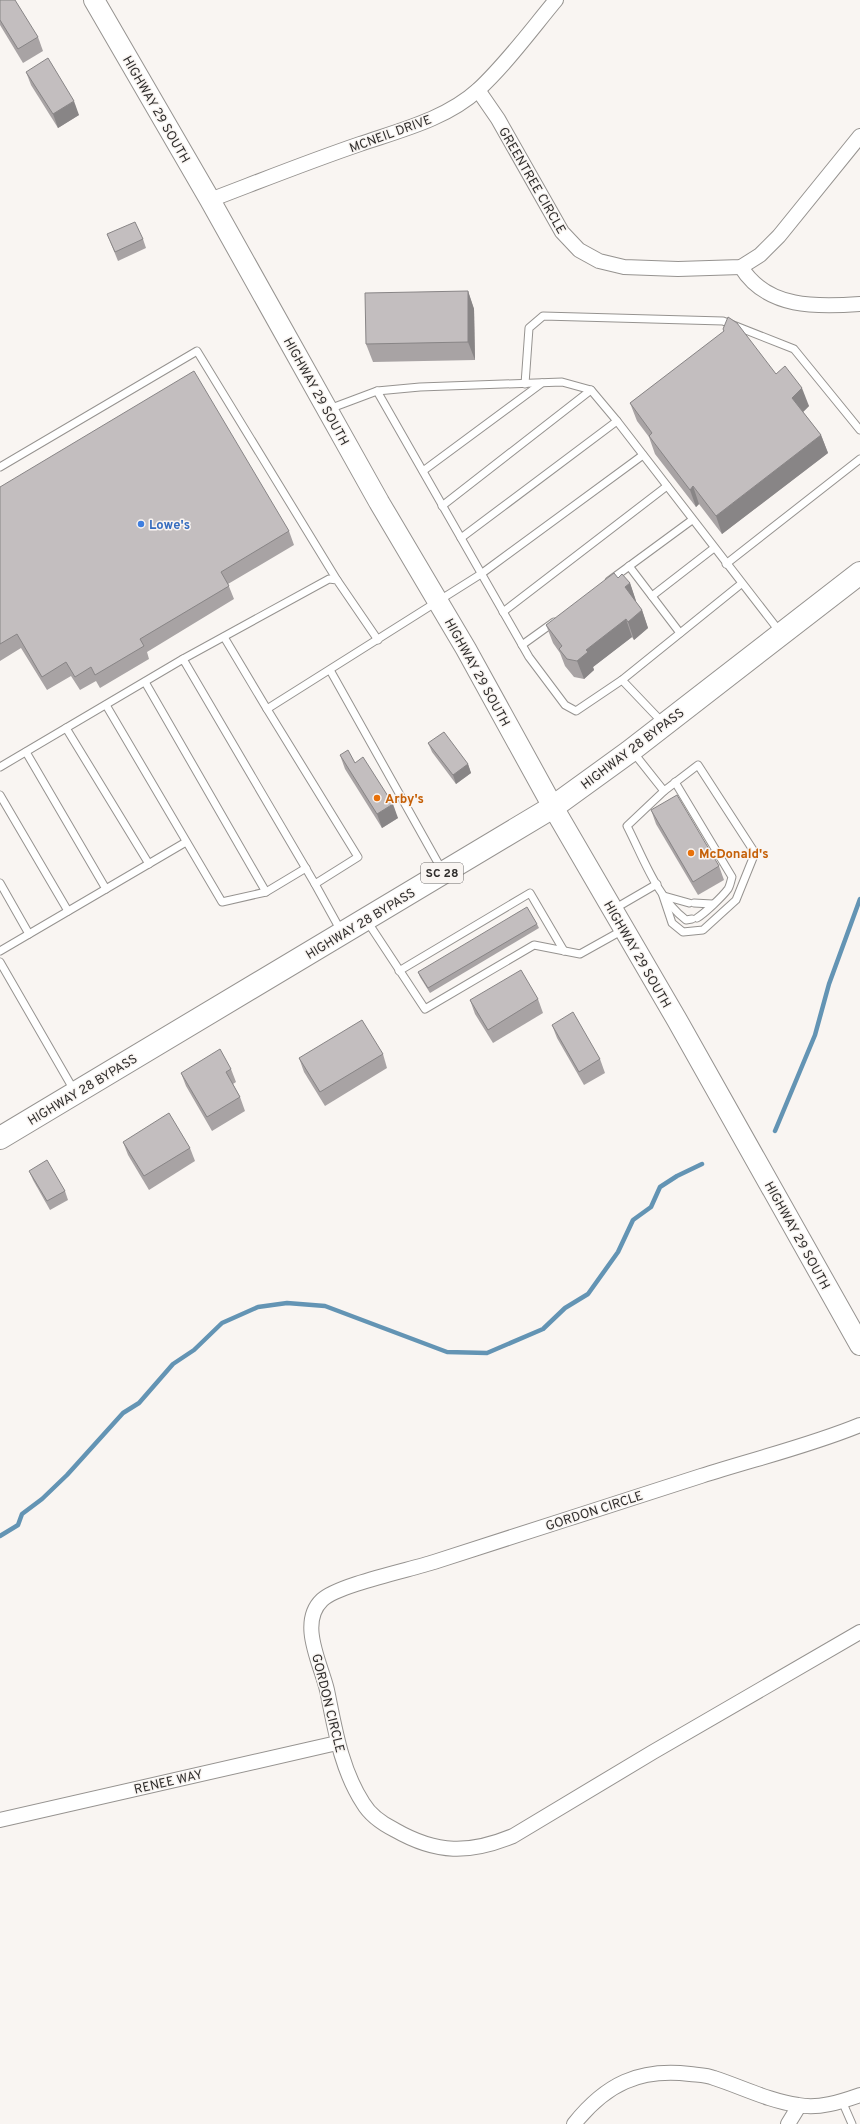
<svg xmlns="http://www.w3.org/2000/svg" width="860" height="2124" viewBox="0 0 860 2124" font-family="Overpass,sans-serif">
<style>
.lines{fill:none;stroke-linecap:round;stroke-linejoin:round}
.stream{stroke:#6394b4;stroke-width:4.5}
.service-casing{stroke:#969390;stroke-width:9}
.minor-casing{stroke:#969390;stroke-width:16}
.secondary-casing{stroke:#969390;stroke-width:22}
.trunk-casing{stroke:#969390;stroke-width:24}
.service{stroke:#fff;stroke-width:7}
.minor{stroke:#fff;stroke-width:14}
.secondary{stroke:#fff;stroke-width:20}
.trunk{stroke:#fff;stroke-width:22}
.wall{fill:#a8a3a4}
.shaded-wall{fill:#888586}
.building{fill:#c3bebf;stroke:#888586}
.shop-dot{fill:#3f7fe0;stroke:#f9f5f2;stroke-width:1.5}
.food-dot{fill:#e8710a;stroke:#f9f5f2;stroke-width:1.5}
.labels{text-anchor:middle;stroke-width:3;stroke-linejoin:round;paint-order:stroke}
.shield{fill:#f9f5f2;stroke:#6c6a68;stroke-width:1}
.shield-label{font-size:12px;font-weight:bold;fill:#302e2d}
.street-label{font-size:13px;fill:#302e2d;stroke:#f9f5f2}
.shop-label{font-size:13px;font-weight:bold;fill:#366cbe;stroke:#f9f5f2;text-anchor:start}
.food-label{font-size:13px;font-weight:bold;fill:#c56008;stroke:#f9f5f2;text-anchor:start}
</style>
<rect width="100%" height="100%" fill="#f9f5f2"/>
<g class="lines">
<g class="stream">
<polyline points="775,1131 815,1035 829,984 860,899"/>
<polyline points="0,1536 18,1525 22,1514 42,1499 67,1475 123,1413 139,1403 173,1364 194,1350 222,1323 258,1307 287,1303 325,1306 447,1352 487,1353 543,1329 565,1308 588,1294 618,1252 633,1220 651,1207 660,1187 677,1176 702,1164"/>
</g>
<g class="service-casing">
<g id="service">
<polyline points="525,384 529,328 543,316 723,321 794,349 860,430"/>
<polyline points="377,391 529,657 565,705 576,711 622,680 663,723"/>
<polyline points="329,409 377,391 420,387 562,382 591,390 617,421 780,632"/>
<polyline points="0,467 197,351 337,580"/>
<polyline points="423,471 542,383"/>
<polyline points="442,506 591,390"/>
<polyline points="461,538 617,421"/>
<polyline points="726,564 860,459"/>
<polyline points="629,566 680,633"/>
<polyline points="609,581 692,520"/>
<polyline points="652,596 714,548"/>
<polyline points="503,612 667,486"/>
<polyline points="224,637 267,709"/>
<polyline points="522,645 554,622"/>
<polyline points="183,659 329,579 337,580 378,640"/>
<polyline points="330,670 442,870"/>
<polyline points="622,680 741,584"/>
<polyline points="145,682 266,892"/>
<polyline points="106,705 222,902 266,892 306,868"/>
<polyline points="66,728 149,864"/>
<polyline points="26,752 106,889"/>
<polyline points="633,752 664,791 698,765 755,853 736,900 703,930 683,932 672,923 663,896"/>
<polyline points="0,767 183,659 315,884 358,857 267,709 481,574 643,455"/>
<path d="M675,782L732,877C731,880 730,886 728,889C722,897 705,913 697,918"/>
<path d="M664,791L627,826C643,857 657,898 686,920L692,919"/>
<polyline points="0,795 68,911"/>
<polyline points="0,883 29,934"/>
<polyline points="315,884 341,931"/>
<polyline points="664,896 689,903"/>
<polyline points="694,903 712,904"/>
<polyline points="614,909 657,884"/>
<polyline points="367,921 425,1009 534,945 580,954 623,930"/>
<polyline points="0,951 186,842"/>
<polyline points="0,962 75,1092"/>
<polyline points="399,971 530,893 564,951"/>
<polyline points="842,2101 852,2124"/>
</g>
</g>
<g class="minor-casing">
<g id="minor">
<polyline points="478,90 498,119 562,232 579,250 599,261 624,267 678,269 741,267 760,255 779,236 860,136"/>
<path d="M210,200C260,181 310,161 360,144C401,130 446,119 478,90C507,63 531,30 556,0"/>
<path d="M741,267C767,309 817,307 860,304"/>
<path d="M860,1425C809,1446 754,1459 701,1476C612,1504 523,1534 434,1562C409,1570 337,1585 322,1600C298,1623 321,1664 327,1690C335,1729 341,1769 363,1803C370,1815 383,1824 395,1830C437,1854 469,1854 513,1836L653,1752L860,1632"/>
<polyline points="0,1820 337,1743"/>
<path d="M574,2124C606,2084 639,2068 690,2074C698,2075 707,2075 714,2078C742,2087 769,2101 798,2105C819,2109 840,2102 860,2095"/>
<polyline points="788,2124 799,2106"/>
</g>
</g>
<g class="secondary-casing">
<polyline id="secondary" points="94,0 210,200 379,502 466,649 553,807 677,1020 860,1345"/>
</g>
<g class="trunk-casing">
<polyline id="trunk" points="0,1138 553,807 629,752 860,573"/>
</g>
<use href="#service" class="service"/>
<use href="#minor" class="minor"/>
<use href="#secondary" class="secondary"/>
<use href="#trunk" class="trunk"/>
</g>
<g class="wall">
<polygon points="0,0 38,37 43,51 23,63 0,25"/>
<polygon points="26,72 79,115 58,128 31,85"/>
<polygon points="107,234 143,239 146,248 118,261"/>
<polygon points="468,291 474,309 475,360 373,362 366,344"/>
<polygon points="723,329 776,374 809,406 803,412 821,435 828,453 722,534 699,504 696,507 655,454 649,437 637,421 630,403 724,332"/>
<polygon points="0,487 289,531 294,545 228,584 234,599 147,652 149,659 100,688 96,681 80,690 71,676 47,690 21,648 0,661"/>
<polygon points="618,578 630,583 636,601 635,601 642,610 648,628 634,640 632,637 593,667 594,670 584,679 574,677 565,666 560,653 553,643 546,625"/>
<polygon points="428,743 468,764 471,773 456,784 432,752"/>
<polygon points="340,755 355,763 398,818 382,828 345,769"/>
<polygon points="651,810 719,866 724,880 698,895 656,824"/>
<polygon points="537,924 539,928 430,993 420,977 418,972"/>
<polygon points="538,999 543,1013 493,1043 475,1014 470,1000"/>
<polygon points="552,1025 600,1059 605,1073 584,1085 557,1038"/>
<polygon points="383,1054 387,1068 325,1106 304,1072 299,1058"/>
<polygon points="231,1069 236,1082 233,1084 240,1097 245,1111 212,1131 186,1086 181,1073"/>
<polygon points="123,1142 190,1148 195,1161 149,1190 128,1155"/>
<polygon points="29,1171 65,1191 68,1200 50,1210 33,1180"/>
</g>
<g class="shaded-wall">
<polygon points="74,101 79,115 58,128 53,114"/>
<polygon points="468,291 474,309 475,360 468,342"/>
<polygon points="802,388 809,406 799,416 792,398"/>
<polygon points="821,435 828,453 722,534 716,516"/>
<polygon points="693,486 699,504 696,507 690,490"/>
<polygon points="630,583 636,601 631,605 625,587"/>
<polygon points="642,610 648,628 634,640 628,622"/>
<polygon points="626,619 632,637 593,667 594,670 584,679 577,661 586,650"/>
<polygon points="468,764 471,773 456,784 453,775"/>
<polygon points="393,804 398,818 382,828 377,814"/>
</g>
<g class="building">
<polygon points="0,0 15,0 38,37 18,49 0,20"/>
<polygon points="48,58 74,101 53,114 26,72"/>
<polygon points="135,222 143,239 115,252 107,234"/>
<polygon points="468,291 468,342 366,344 365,293"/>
<polygon points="728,317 737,323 776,374 785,366 802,388 792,398 821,435 716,516 693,486 690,490 649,436 652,433 630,403 724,331 723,329"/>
<polygon points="194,371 289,531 221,572 229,586 140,639 144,646 95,675 91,667 75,677 66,662 42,677 17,634 0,644 0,487"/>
<polygon points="614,573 618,578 622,574 630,583 625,587 642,610 628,622 626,619 586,650 588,652 577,661 567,659 559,649 562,646 546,625"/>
<polygon points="444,732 468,764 453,775 428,743"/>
<polygon points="348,750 355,763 363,757 393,804 377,814 340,755"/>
<polygon points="677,795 719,866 693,882 651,810"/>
<polygon points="527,907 537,924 428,988 418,972"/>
<polygon points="521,970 538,999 488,1030 470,1000"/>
<polygon points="573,1012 600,1059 579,1072 552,1025"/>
<polygon points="362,1020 383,1054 320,1092 299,1058"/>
<polygon points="220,1049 231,1069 226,1072 240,1097 207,1117 181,1073"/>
<polygon points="169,1113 190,1148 144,1176 123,1142"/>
<polygon points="47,1160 65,1191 47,1201 29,1171"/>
</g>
<circle class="shop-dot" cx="141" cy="524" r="4"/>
<g class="food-dot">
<circle cx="377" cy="798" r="4"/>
<circle cx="691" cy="853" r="4"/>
</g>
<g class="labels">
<rect class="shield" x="421" y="863" width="42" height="20" rx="3"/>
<g class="shield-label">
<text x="442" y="877">SC 28</text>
</g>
<g class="street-label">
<text transform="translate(157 109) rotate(60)" y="5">HIGHWAY 29 SOUTH</text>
<text transform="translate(390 133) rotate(-20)" y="5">MCNEIL DRIVE</text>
<text transform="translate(533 180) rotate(60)" y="5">GREENTREE CIRCLE</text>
<text transform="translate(317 391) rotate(61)" y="5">HIGHWAY 29 SOUTH</text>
<text transform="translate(478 672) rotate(61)" y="5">HIGHWAY 29 SOUTH</text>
<text transform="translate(632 748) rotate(-37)" y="5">HIGHWAY 28 BYPASS</text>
<text transform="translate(360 923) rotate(-31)" y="5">HIGHWAY 28 BYPASS</text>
<text transform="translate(638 954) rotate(60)" y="5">HIGHWAY 29 SOUTH</text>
<text transform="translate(82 1089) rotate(-31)" y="5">HIGHWAY 28 BYPASS</text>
<text transform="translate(798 1235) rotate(61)" y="5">HIGHWAY 29 SOUTH</text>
<text transform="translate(594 1510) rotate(-18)" y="5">GORDON CIRCLE</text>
<text transform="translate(329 1703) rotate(76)" y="5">GORDON CIRCLE</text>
<text transform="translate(168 1781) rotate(-13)" y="5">RENEE WAY</text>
</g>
<g class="shop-label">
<text x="149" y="529">Lowe's</text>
</g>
<g class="food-label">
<text x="385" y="803">Arby's</text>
<text x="699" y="858">McDonald's</text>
</g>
</g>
</svg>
